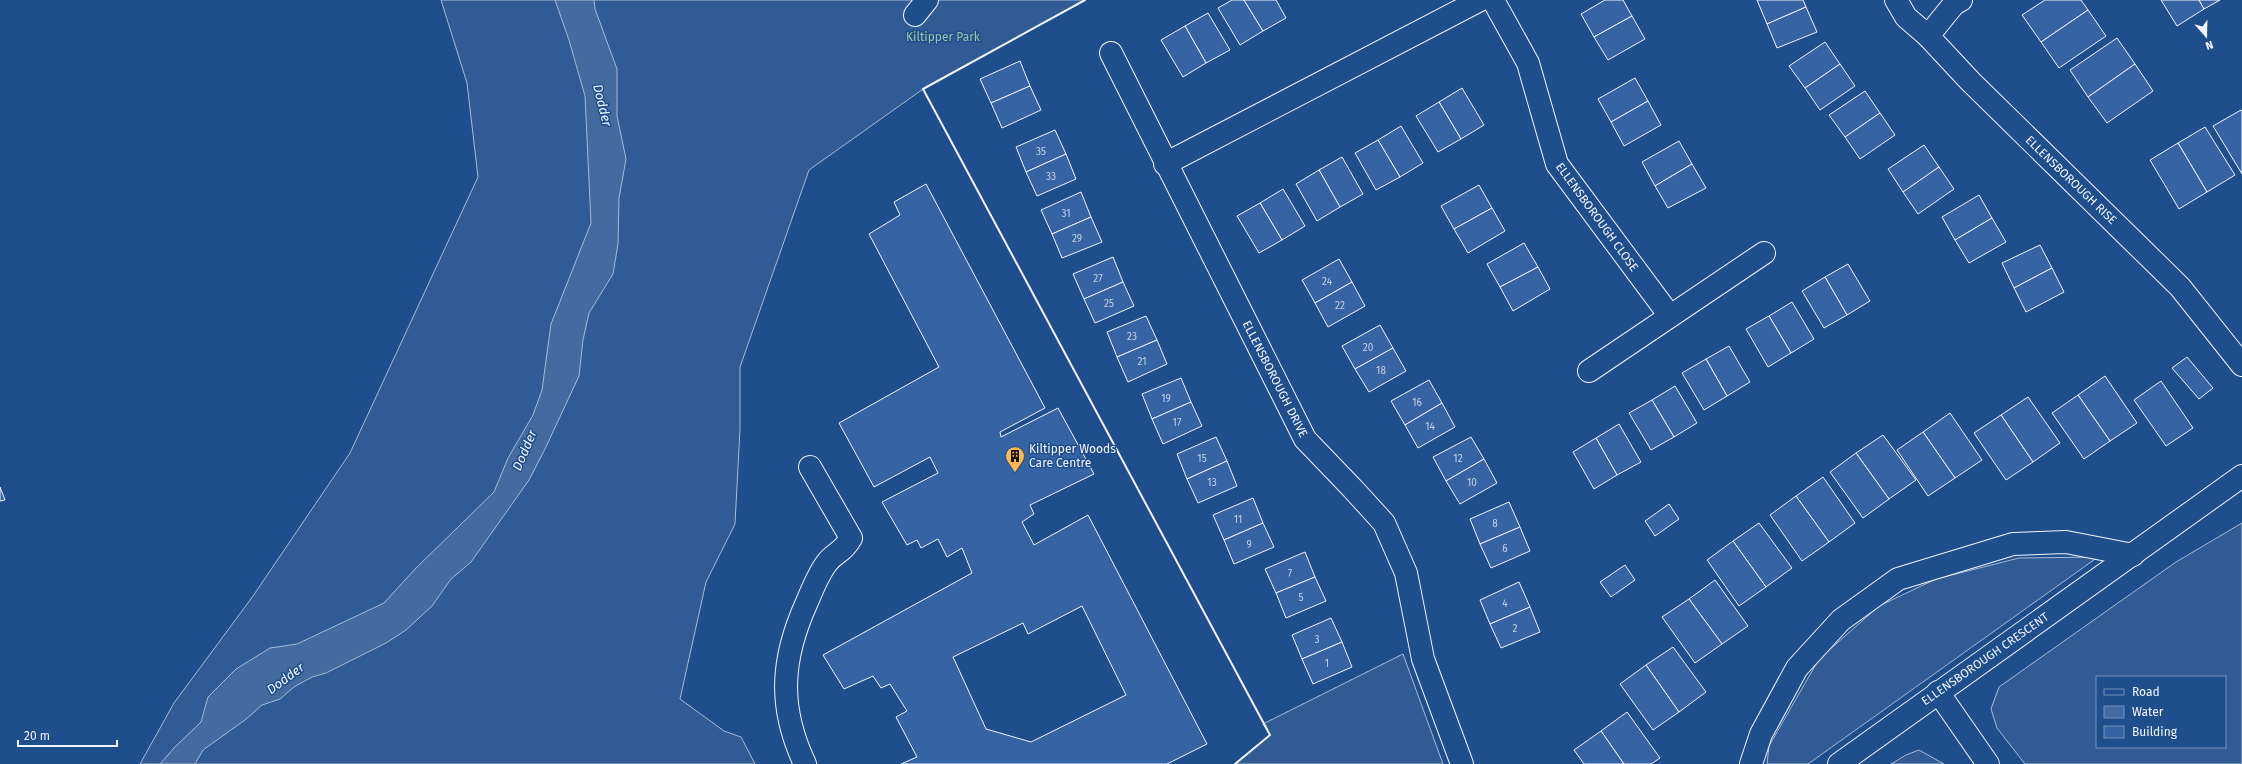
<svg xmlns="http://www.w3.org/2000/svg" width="2242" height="764" viewBox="0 0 2242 764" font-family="'Fira Sans',sans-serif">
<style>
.built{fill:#305b95;stroke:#a8bbd7;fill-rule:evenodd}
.water{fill:#446ba0;stroke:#a8bbd7}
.building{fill:#3563a3;stroke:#f2f6ff;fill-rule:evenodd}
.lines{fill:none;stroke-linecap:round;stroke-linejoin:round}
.minor-casing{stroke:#f2f6ff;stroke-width:24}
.minor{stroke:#1f4e8c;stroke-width:22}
.wall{stroke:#f2f6ff;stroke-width:2}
.labels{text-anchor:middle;stroke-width:3;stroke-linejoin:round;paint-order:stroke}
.number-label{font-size:10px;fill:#c3d1e8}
.park-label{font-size:12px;fill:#97c8a6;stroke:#1f4e8c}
.street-label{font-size:12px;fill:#f2f6ff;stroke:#1f4e8c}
.poi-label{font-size:12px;fill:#f2f6ff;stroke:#1f4e8c;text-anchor:start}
.water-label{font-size:13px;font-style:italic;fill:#f2f6ff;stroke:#1f4e8c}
</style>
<rect width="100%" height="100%" fill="#1f4e8c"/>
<g class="built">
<polygon points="441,0 1085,0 923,89 809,170 740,367 740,429 735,524 706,582 680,699 724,731 741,737 755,764 140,764 174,703 253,596 350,453 478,177 467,83"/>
<path d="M2242,523V764H2025L1997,728L1991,709L1999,687L2176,562ZM2097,677H2225V747H2097Z"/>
<polygon points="2098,557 1808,764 1767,764 1769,746 1819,659 1879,606 1936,579 2019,558"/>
<polygon points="1403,654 1443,764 1235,764 1270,735 1263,724"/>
<polygon points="1919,750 1944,764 1891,764 1906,755"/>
</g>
<polygon class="water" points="555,0 594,0 595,9 617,69 617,116 626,159 619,198 618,244 613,274 589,313 583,340 579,376 545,449 529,480 471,562 451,579 432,606 406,630 386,643 326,673 312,677 294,687 280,699 262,705 245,720 203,750 195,764 160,764 175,747 201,722 208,697 236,669 270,648 297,644 384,603 416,568 494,492 508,458 533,415 542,390 551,324 591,223 585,96 569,40"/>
<g class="building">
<polygon points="1232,0 1244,0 1263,31 1240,45 1218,8"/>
<polygon points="1244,0 1276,0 1286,18 1263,31"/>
<polygon points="1605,0 1623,0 1632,16 1594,37 1581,14"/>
<polygon points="1757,0 1803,0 1806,7 1767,24"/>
<polygon points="2045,0 2081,0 2088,10 2041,42 2022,15"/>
<polygon points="2161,0 2199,0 2204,9 2177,26"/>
<polygon points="2199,0 2220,0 2204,9"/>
<polygon points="1806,7 1817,32 1777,48 1767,24"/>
<polygon points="2088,10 2106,36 2059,68 2041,42"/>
<polygon points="1208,13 1230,50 1206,63 1185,26"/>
<polygon points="1632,16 1645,39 1608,60 1594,37"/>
<polygon points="1185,26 1206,63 1183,77 1161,40"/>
<polygon points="2117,38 2135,64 2088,97 2070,70"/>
<polygon points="1825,42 1840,64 1805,88 1789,66"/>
<polygon points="1020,61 1030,86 991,103 980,79"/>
<polygon points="1840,64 1855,86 1820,110 1805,88"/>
<polygon points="2135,64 2153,91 2107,123 2088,97"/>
<polygon points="1635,78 1648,101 1611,122 1598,99"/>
<polygon points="1030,86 1041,110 1002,128 991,103"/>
<polygon points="1462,88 1484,125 1461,139 1439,102"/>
<polygon points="1865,91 1880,113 1845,137 1829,115"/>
<polygon points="1648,101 1661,125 1624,146 1611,122"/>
<polygon points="1439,102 1461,139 1438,152 1416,116"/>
<polygon points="2241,110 2242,111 2242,174 2213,126"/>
<polygon points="1880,113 1895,135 1860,159 1845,137"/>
<polygon points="1401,126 1423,163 1400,177 1378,140"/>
<polygon points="2205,127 2235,175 2207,192 2178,143"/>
<polygon points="1055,130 1066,154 1026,172 1016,147"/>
<polygon points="1378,140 1400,177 1376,190 1355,153"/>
<polygon points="1679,141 1692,164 1655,186 1642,162"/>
<polygon points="2178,143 2207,192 2179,209 2150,160"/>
<polygon points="1924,145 1939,167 1903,192 1888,169"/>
<polygon points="1066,154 1076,179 1037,196 1026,172"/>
<polygon points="1342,157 1363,194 1340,207 1319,170"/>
<polygon points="1692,164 1706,188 1668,208 1655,186"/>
<polygon points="1939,167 1954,189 1918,214 1903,192"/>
<polygon points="1319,170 1340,207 1317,221 1296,184"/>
<path d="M926,184L1045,408L1000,432L1001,437L1058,408L1094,474L1030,505L1034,514L1022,522L1034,545L1088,515L1207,744L1167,764H901L917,757L896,717L907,711L890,684L881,688L873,676L844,689L823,655L972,573L962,548L947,557L938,539L921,548L917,540L907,545L882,502L938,473L930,457L874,487L839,423L939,367L869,234L900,215L894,202ZM1082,606L1126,695L1031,742L986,729L953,657L1023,623L1028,634Z"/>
<polygon points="1479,185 1492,208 1454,229 1441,206"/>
<polygon points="1283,189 1305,226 1282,240 1260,203"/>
<polygon points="1081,192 1091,217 1052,234 1041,210"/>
<polygon points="1979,195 1992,218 1955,240 1942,217"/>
<polygon points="1260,203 1282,240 1259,253 1237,216"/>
<polygon points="1492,208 1505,231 1468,253 1454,229"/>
<polygon points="1091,217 1102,242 1062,258 1052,234"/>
<polygon points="1992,218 2006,242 1969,263 1955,240"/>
<polygon points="1524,243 1538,267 1500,287 1487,264"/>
<polygon points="2040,245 2052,268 2014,288 2002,263"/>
<polygon points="1113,257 1123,282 1084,299 1073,274"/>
<polygon points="1339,259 1352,282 1315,303 1302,280"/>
<polygon points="1848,264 1870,301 1847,315 1825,277"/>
<polygon points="1538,267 1550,289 1513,311 1500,287"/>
<polygon points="2052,268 2064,292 2026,312 2014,288"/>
<polygon points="1825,277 1847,315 1824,328 1802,291"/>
<polygon points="1123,282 1134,306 1095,323 1084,299"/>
<polygon points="1352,282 1365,306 1328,327 1315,303"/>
<polygon points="1792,302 1814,339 1791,353 1769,316"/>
<polygon points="1146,316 1157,340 1117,357 1107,332"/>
<polygon points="1769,316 1791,353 1768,367 1746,329"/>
<polygon points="1380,325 1393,348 1355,369 1342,346"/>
<polygon points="1157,340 1167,364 1128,382 1117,357"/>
<polygon points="1729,346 1750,382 1727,396 1706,359"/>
<polygon points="1393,348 1406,371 1369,392 1355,369"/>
<polygon points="2187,357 2213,388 2199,399 2172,368"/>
<polygon points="1706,359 1727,396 1704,410 1682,373"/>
<polygon points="2105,376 2137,423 2110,441 2078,395"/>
<polygon points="1181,378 1191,402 1152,419 1142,394"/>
<polygon points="1429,380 1442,403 1405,425 1391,401"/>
<polygon points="2161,381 2193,428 2166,446 2134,400"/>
<polygon points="1675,386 1697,423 1674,437 1652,400"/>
<polygon points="2078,395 2110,441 2084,459 2052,413"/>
<polygon points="2028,397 2060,443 2033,462 2001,415"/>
<polygon points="1652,400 1674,437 1651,450 1629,413"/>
<polygon points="1191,402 1202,426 1163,444 1152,419"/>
<polygon points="1442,403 1455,427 1418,448 1405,425"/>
<polygon points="1950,413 1982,460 1955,478 1923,432"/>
<polygon points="2001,415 2033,462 2006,480 1974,433"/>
<polygon points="1619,424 1641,462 1617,475 1596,438"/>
<polygon points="1923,432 1955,478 1928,496 1897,450"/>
<polygon points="1883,435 1916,480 1889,499 1856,453"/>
<polygon points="1216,437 1227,461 1187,479 1177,454"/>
<polygon points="1471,437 1484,459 1446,481 1433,457"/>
<polygon points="1596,438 1617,475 1594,489 1573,452"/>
<polygon points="1856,453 1889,499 1863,518 1830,472"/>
<polygon points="1484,459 1497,483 1460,504 1446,481"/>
<polygon points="1227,461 1237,486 1198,503 1187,479"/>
<polygon points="1823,477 1855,523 1829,542 1796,496"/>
<polygon points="0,487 5,500 0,501"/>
<polygon points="1796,496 1829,542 1802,561 1770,515"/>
<polygon points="1253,498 1263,523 1224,540 1213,515"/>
<polygon points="1509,502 1520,527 1480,544 1470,519"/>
<polygon points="1669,504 1679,519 1655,536 1645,521"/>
<polygon points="1263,523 1274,547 1234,564 1224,540"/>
<polygon points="1759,523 1792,568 1766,587 1733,541"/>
<polygon points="1520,527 1530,551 1491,568 1480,544"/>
<polygon points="1733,541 1766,587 1739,606 1707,560"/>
<polygon points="1305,552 1315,577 1276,593 1265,569"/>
<polygon points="1625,565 1635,580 1611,597 1600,582"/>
<polygon points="1315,577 1326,601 1286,618 1276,593"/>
<polygon points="1715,580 1748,626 1722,644 1689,599"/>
<polygon points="1519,582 1530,607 1490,624 1480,600"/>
<polygon points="1689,599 1722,644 1695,663 1662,617"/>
<polygon points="1530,607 1540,632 1501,648 1490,624"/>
<polygon points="1331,618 1342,642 1302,659 1292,635"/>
<polygon points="1342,642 1352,667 1313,684 1302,659"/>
<polygon points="1673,647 1706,692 1679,712 1646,665"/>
<polygon points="1646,665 1679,712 1653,730 1620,684"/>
<polygon points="1627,712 1660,758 1651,764 1624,764 1601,731"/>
<polygon points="1601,731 1624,764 1584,764 1574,750"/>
</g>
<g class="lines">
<g class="minor-casing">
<g id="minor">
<polyline points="1493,0 1528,63 1557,164 1670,316"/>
<polyline points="1896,0 1906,17 1928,36 1970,81 2180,287 2242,365"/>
<polyline points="915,15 927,0"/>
<polyline points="1928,36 1954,4 1961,0"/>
<polyline points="1111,53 1305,439 1353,489 1384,523 1406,573 1423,659 1462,764"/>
<polyline points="1165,164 1480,0"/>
<polyline points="1589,371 1764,253"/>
<polyline points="1938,692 1988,764"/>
<path d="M805,764C778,707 781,659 807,602C812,590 818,575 826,564C834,552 842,554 851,538L810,467"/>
<polyline points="1751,764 1761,734 1797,668 1841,620 1898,579 2013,544 2066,542 2133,555"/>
<polyline points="1839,764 2242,476"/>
</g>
</g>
<use href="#minor" class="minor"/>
<polyline class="wall" points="1085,0 923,89 1270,735 1235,764"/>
</g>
<defs>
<g id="building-pin" transform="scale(1)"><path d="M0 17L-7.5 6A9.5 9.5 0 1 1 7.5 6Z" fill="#ffb74d" stroke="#1f4e8c"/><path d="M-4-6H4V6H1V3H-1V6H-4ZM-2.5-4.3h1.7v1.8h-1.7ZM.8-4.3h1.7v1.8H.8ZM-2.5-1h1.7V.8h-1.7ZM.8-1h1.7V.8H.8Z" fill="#111"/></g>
</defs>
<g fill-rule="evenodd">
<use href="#building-pin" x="1015" y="456"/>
</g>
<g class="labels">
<g class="number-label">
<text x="1041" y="155">35</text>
<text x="1051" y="180">33</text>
<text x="1066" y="217">31</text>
<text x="1077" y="242">29</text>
<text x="1098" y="282">27</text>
<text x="1327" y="285">24</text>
<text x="1109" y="307">25</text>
<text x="1340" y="309">22</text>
<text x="1132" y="340">23</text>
<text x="1368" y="351">20</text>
<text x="1142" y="365">21</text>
<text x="1381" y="374">18</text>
<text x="1166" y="402">19</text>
<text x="1417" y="406">16</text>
<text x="1177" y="426">17</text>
<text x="1430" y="430">14</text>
<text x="1202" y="462">15</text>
<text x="1458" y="462">12</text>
<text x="1212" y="486">13</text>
<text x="1472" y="486">10</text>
<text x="1238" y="523">11</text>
<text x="1495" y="527">8</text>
<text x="1249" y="548">9</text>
<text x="1505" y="552">6</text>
<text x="1290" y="577">7</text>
<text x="1301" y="601">5</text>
<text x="1505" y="607">4</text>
<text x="1515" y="632">2</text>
<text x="1317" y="643">3</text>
<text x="1327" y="667">1</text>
</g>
<g class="park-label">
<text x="943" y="41">Kiltipper Park</text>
</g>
<g class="street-label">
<text transform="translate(2071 180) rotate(44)" y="4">ELLENSBOROUGH RISE</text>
<text transform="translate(1597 217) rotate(54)" y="4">ELLENSBOROUGH CLOSE</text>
<text transform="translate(1275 379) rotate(63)" y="4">ELLENSBOROUGH DRIVE</text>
<text transform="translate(1985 659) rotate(-35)" y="4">ELLENSBOROUGH CRESCENT</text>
</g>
<g class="poi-label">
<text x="1029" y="453">Kiltipper Woods<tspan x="1029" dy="14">Care Centre</tspan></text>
</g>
<g class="water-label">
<text transform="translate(603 105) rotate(76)" y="5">Dodder</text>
<text transform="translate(524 450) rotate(-67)" y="5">Dodder</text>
<text transform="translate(285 678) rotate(-37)" y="5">Dodder</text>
</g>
</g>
<rect x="2096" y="676" width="130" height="72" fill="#1f4e8c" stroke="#7391ba"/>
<rect x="2104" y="689" width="20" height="6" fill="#1f4e8c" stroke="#7391ba"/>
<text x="2132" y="696" font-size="12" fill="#f2f6ff">Road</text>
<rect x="2104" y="706" width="20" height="12" fill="#446ba0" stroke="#7391ba"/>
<text x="2132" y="716" font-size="12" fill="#f2f6ff">Water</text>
<rect x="2104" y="726" width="20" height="12" fill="#3563a3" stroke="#7391ba"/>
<text x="2132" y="736" font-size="12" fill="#f2f6ff">Building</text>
<g transform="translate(2206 36) rotate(160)" stroke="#1f4e8c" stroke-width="3" paint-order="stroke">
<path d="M0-3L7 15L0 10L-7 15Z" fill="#f2f6ff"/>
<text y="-6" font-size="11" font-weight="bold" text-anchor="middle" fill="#f2f6ff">N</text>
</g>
<path d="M18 740v6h99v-6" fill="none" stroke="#f2f6ff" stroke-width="2"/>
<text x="24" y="740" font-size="12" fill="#f2f6ff" stroke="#1f4e8c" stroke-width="3" paint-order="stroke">20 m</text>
</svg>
